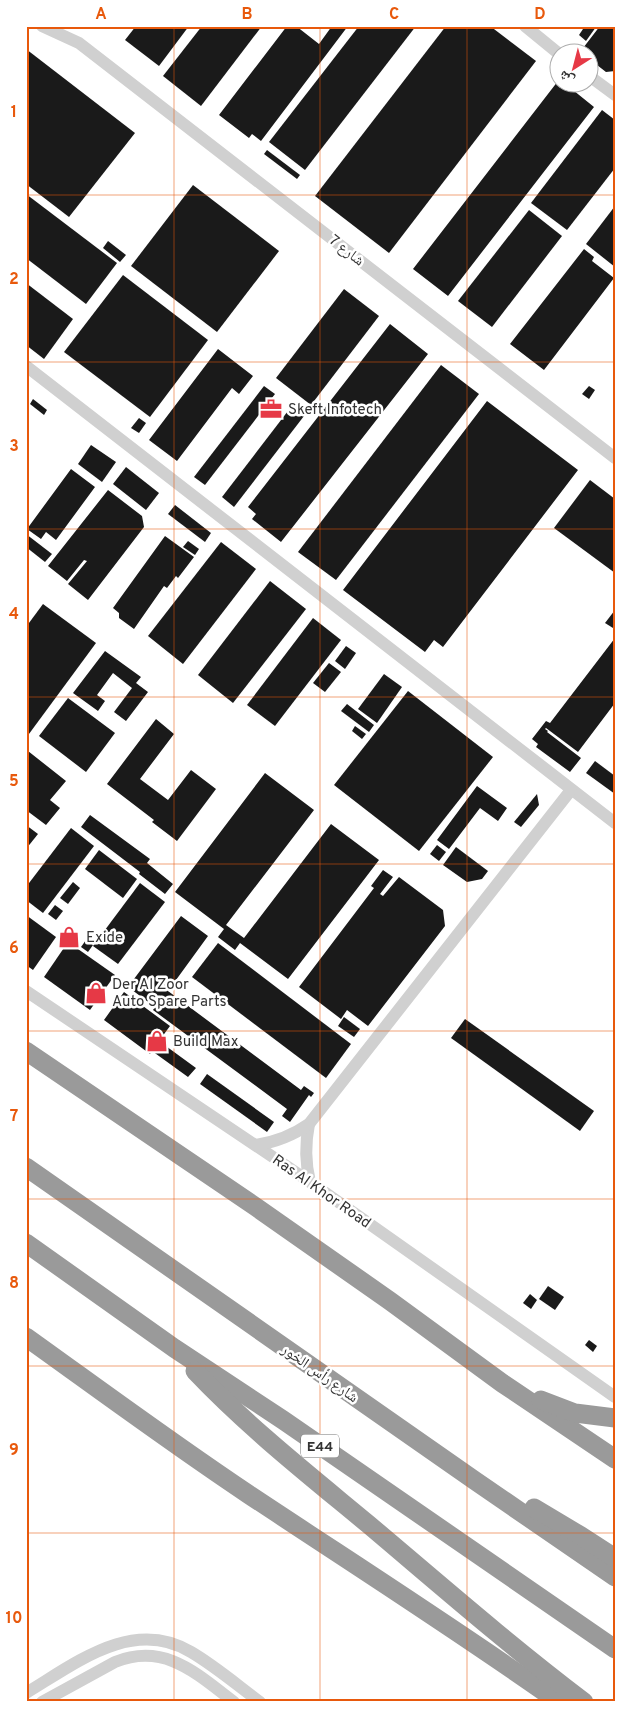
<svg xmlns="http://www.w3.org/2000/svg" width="641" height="1728" viewBox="0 0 641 1728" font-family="Overpass,'Noto Naskh Arabic',sans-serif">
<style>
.building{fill:#1a1a1a}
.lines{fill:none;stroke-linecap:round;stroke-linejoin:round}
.minor{stroke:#d0d0d0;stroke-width:12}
.highway{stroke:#9a9a9a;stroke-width:19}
.grid{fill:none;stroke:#e8590c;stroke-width:1;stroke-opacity:0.55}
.labels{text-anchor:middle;stroke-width:5;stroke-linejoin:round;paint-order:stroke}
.shield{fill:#fff;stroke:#707070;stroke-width:1}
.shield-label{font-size:14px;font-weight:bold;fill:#333}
.street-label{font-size:15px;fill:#333;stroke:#fff}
.poi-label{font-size:15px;fill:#333;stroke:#fff;text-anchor:start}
.neatline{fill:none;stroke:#e8590c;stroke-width:2}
.grid-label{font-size:16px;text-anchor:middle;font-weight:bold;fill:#e8590c}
</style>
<rect width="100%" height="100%" fill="#fff"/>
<g class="building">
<polygon points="136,26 189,26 159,66 125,40"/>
<polygon points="202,26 262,26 201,106 163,76"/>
<polygon points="287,26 296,26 319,44 332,26 348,26 261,141 252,134 249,138 219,115"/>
<polygon points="359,26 416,26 305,170 269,142"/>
<polygon points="446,26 490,26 536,61 389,253 315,196"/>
<polygon points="585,26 596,27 586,41 579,35"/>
<polygon points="600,26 615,26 615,71 606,72 588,58 588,52 580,52"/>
<polygon points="26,49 135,133 69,217 26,184"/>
<polygon points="558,81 558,82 563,82 594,107 448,296 413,269"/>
<polygon points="602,110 615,120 615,168 567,230 531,203"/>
<polygon points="267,150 300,175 297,179 264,154"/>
<polygon points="193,185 279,251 217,332 131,266"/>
<polygon points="26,194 117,263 86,304 26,258"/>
<polygon points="615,206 615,267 586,244"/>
<polygon points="529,210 562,236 492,327 458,301"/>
<polygon points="108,241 126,255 120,262 103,248"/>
<polygon points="584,249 594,257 592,261 614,278 544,370 510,344"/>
<polygon points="123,275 208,340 150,417 64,352"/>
<polygon points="26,283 73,319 44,359 26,345"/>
<polygon points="344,289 379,316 311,405 276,378"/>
<polygon points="390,324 428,354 281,542 252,519 256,514 248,507"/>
<polygon points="218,349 253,376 239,394 232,388 177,461 149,440"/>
<polygon points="441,365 479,394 336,580 298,552"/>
<polygon points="264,386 275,394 205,485 194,477"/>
<polygon points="589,386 595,390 589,399 582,394"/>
<polygon points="33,399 47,410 44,415 30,404"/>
<polygon points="487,401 578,470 443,647 434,640 425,652 343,590"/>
<polygon points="291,407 304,416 234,507 222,497"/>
<polygon points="139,418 146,423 139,433 131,428"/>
<polygon points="91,445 116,462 102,482 78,464"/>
<polygon points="126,467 159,493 146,510 113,484"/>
<polygon points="71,469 95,487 56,540 46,532 41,539 27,529"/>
<polygon points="590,480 615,499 615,573 554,528"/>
<polygon points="108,490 142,516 144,527 88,600 68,584 87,561 84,560 67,581 48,566"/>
<polygon points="175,505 211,533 205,542 168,514"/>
<polygon points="26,534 52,554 45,562 26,547"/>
<polygon points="165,536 194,557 178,578 176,576 167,588 164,586 134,629 119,618 119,613 113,608"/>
<polygon points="188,541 199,549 195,555 183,547"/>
<polygon points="221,542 256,569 183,664 148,636"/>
<polygon points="270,581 306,609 233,703 198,675"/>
<polygon points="43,604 96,643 26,738 26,627"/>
<polygon points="615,610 615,626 613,628 605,623"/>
<polygon points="313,618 341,640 275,726 247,705"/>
<polygon points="615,638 615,703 578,752 546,728 545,729 548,731 547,732 581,758 570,772 536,747 538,744 532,739 546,721 550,723"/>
<polygon points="346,646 356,653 345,669 335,661"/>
<polygon points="105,651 141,677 136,683 148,692 126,721 114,712 132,688 113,673 97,695 105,701 98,711 73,693"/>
<polygon points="329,663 341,672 325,692 313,683"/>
<polygon points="384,674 402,687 377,723 358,709"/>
<polygon points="408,691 493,757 419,851 334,785"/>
<polygon points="68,698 115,733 86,772 39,736"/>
<polygon points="347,704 374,725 369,732 341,711"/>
<polygon points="156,719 174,734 140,779 168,800 191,770 216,789 177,841 152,822 154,820 107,784"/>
<polygon points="355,726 366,734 362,739 352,731"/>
<polygon points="28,751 66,781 50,800 60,808 46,825 26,810 26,752"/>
<polygon points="595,761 615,776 615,794 586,773"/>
<polygon points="265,773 314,810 226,925 244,938 331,824 379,860 288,979 240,943 235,950 218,937 224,929 175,892"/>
<polygon points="477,786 507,808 498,821 480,808 449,849 437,840"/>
<polygon points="537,794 539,805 521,827 514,822"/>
<polygon points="90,815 150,859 147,863 173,884 165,894 139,874 140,872 81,827"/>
<polygon points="26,825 38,834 26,849"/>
<polygon points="71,828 94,846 43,913 26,900 26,887"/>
<polygon points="437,845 446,852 439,861 430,854"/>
<polygon points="456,847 488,871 482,879 467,882 443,865"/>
<polygon points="99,850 137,879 123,898 85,869"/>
<polygon points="383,870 393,877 380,894 383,896 399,877 443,910 445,926 368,1026 347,1010 341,1019 299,987 374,888 371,886"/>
<polygon points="73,882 80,888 68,904 60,898"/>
<polygon points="140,883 165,902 118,964 93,946"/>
<polygon points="55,905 63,911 56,920 48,914"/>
<polygon points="26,915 56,937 33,970 26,965"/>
<polygon points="181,916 208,936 168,991 301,1090 304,1086 314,1093 311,1097 309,1095 290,1122 282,1116 287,1109 153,1010 155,1007 128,987"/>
<polygon points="86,940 93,945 88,952 81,947"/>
<polygon points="68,942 115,975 90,1010 44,977"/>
<polygon points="218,943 351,1044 326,1078 192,977"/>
<polygon points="124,992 170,1026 159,1041 196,1068 188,1077 152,1051 150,1054 104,1020"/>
<polygon points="344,1017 360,1029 354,1037 338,1026"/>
<polygon points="465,1019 594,1111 580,1131 451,1038"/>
<polygon points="207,1074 274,1122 267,1132 200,1084"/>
<polygon points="548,1286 564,1297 555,1310 539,1299"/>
<polygon points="530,1294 537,1300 531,1309 523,1303"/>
<polygon points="589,1340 597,1346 593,1352 585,1345"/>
</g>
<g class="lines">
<g class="minor">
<polyline points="42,26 79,43 615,458"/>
<polyline points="525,26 558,53"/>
<polyline points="588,75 615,95"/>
<polyline points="26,366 615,823"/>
<polyline points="26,991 310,1182 615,1397"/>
<path d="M309,1124C305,1144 305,1162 310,1182"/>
<path d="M256,1145C276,1142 292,1136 309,1124L571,790"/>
<path d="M26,1693C76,1663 133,1617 191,1652C215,1666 237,1685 260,1702"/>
<path d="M42,1702L115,1662C165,1642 197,1674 234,1702"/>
</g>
<g class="highway">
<polyline points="26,1051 256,1207 390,1301 502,1383 615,1459"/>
<polyline points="26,1167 474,1480 615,1577"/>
<polyline points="26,1243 174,1348 283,1420 615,1649"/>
<path d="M26,1337C100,1390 173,1444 248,1494C352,1563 457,1630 559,1702"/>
<path d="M195,1371C248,1427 309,1475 368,1524C439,1584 510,1646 584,1702"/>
<polyline points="541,1400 575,1413 615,1418"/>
<polyline points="534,1508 581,1536 615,1558"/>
</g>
</g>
<path class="grid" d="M174,26V1702M320,26V1702M467,26V1702M26,195H615M26,362H615M26,529H615M26,697H615M26,864H615M26,1031H615M26,1199H615M26,1366H615M26,1533H615"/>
<defs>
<g id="office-bare" transform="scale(1.725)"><path d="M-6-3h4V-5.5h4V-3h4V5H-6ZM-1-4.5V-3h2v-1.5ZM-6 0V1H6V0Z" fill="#e63946" stroke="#fff" stroke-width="2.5" paint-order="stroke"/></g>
<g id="shop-bare" transform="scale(1.725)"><path d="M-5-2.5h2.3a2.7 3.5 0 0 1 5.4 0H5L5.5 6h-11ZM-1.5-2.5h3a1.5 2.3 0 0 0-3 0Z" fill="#e63946" stroke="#fff" stroke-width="2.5" paint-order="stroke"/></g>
</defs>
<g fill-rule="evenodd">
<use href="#office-bare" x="271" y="409"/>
<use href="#shop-bare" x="69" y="937"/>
<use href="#shop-bare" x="96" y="993"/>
<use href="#shop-bare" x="157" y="1041"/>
</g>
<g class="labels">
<rect class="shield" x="301" y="1434.5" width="38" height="23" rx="4"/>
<g class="shield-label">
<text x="320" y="1451">E44</text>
</g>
<g class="street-label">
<text transform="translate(347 250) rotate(38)" y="5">شارع 7</text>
<text transform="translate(322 1191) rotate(35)" y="5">Ras Al Khor Road</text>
<text transform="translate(320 1373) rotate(35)" y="5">شارع رأس الخور</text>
</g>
<g class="poi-label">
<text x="288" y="414">Skeft Infotech</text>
<text x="86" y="942">Exide</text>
<text x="112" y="989">Der Al Zoor<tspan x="112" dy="17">Auto Spare Parts</tspan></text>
<text x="173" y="1046">Build Max</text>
</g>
</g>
<rect width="641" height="1728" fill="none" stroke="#ffffff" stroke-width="55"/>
<g transform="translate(574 68) rotate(216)"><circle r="24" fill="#ffffff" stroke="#adadad"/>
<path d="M0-4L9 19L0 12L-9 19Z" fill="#e63946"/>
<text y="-8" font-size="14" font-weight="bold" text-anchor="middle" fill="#333333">ش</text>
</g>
<rect x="28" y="28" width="586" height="1672" class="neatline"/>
<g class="grid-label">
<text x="101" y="19">A</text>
<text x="247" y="19">B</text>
<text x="394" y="19">C</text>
<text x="540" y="19">D</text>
<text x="14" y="117">1</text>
<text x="14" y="284">2</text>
<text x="14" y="451">3</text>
<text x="14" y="619">4</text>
<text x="14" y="786">5</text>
<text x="14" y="953">6</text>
<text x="14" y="1121">7</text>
<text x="14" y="1288">8</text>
<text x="14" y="1455">9</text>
<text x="14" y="1623">10</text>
</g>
</svg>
